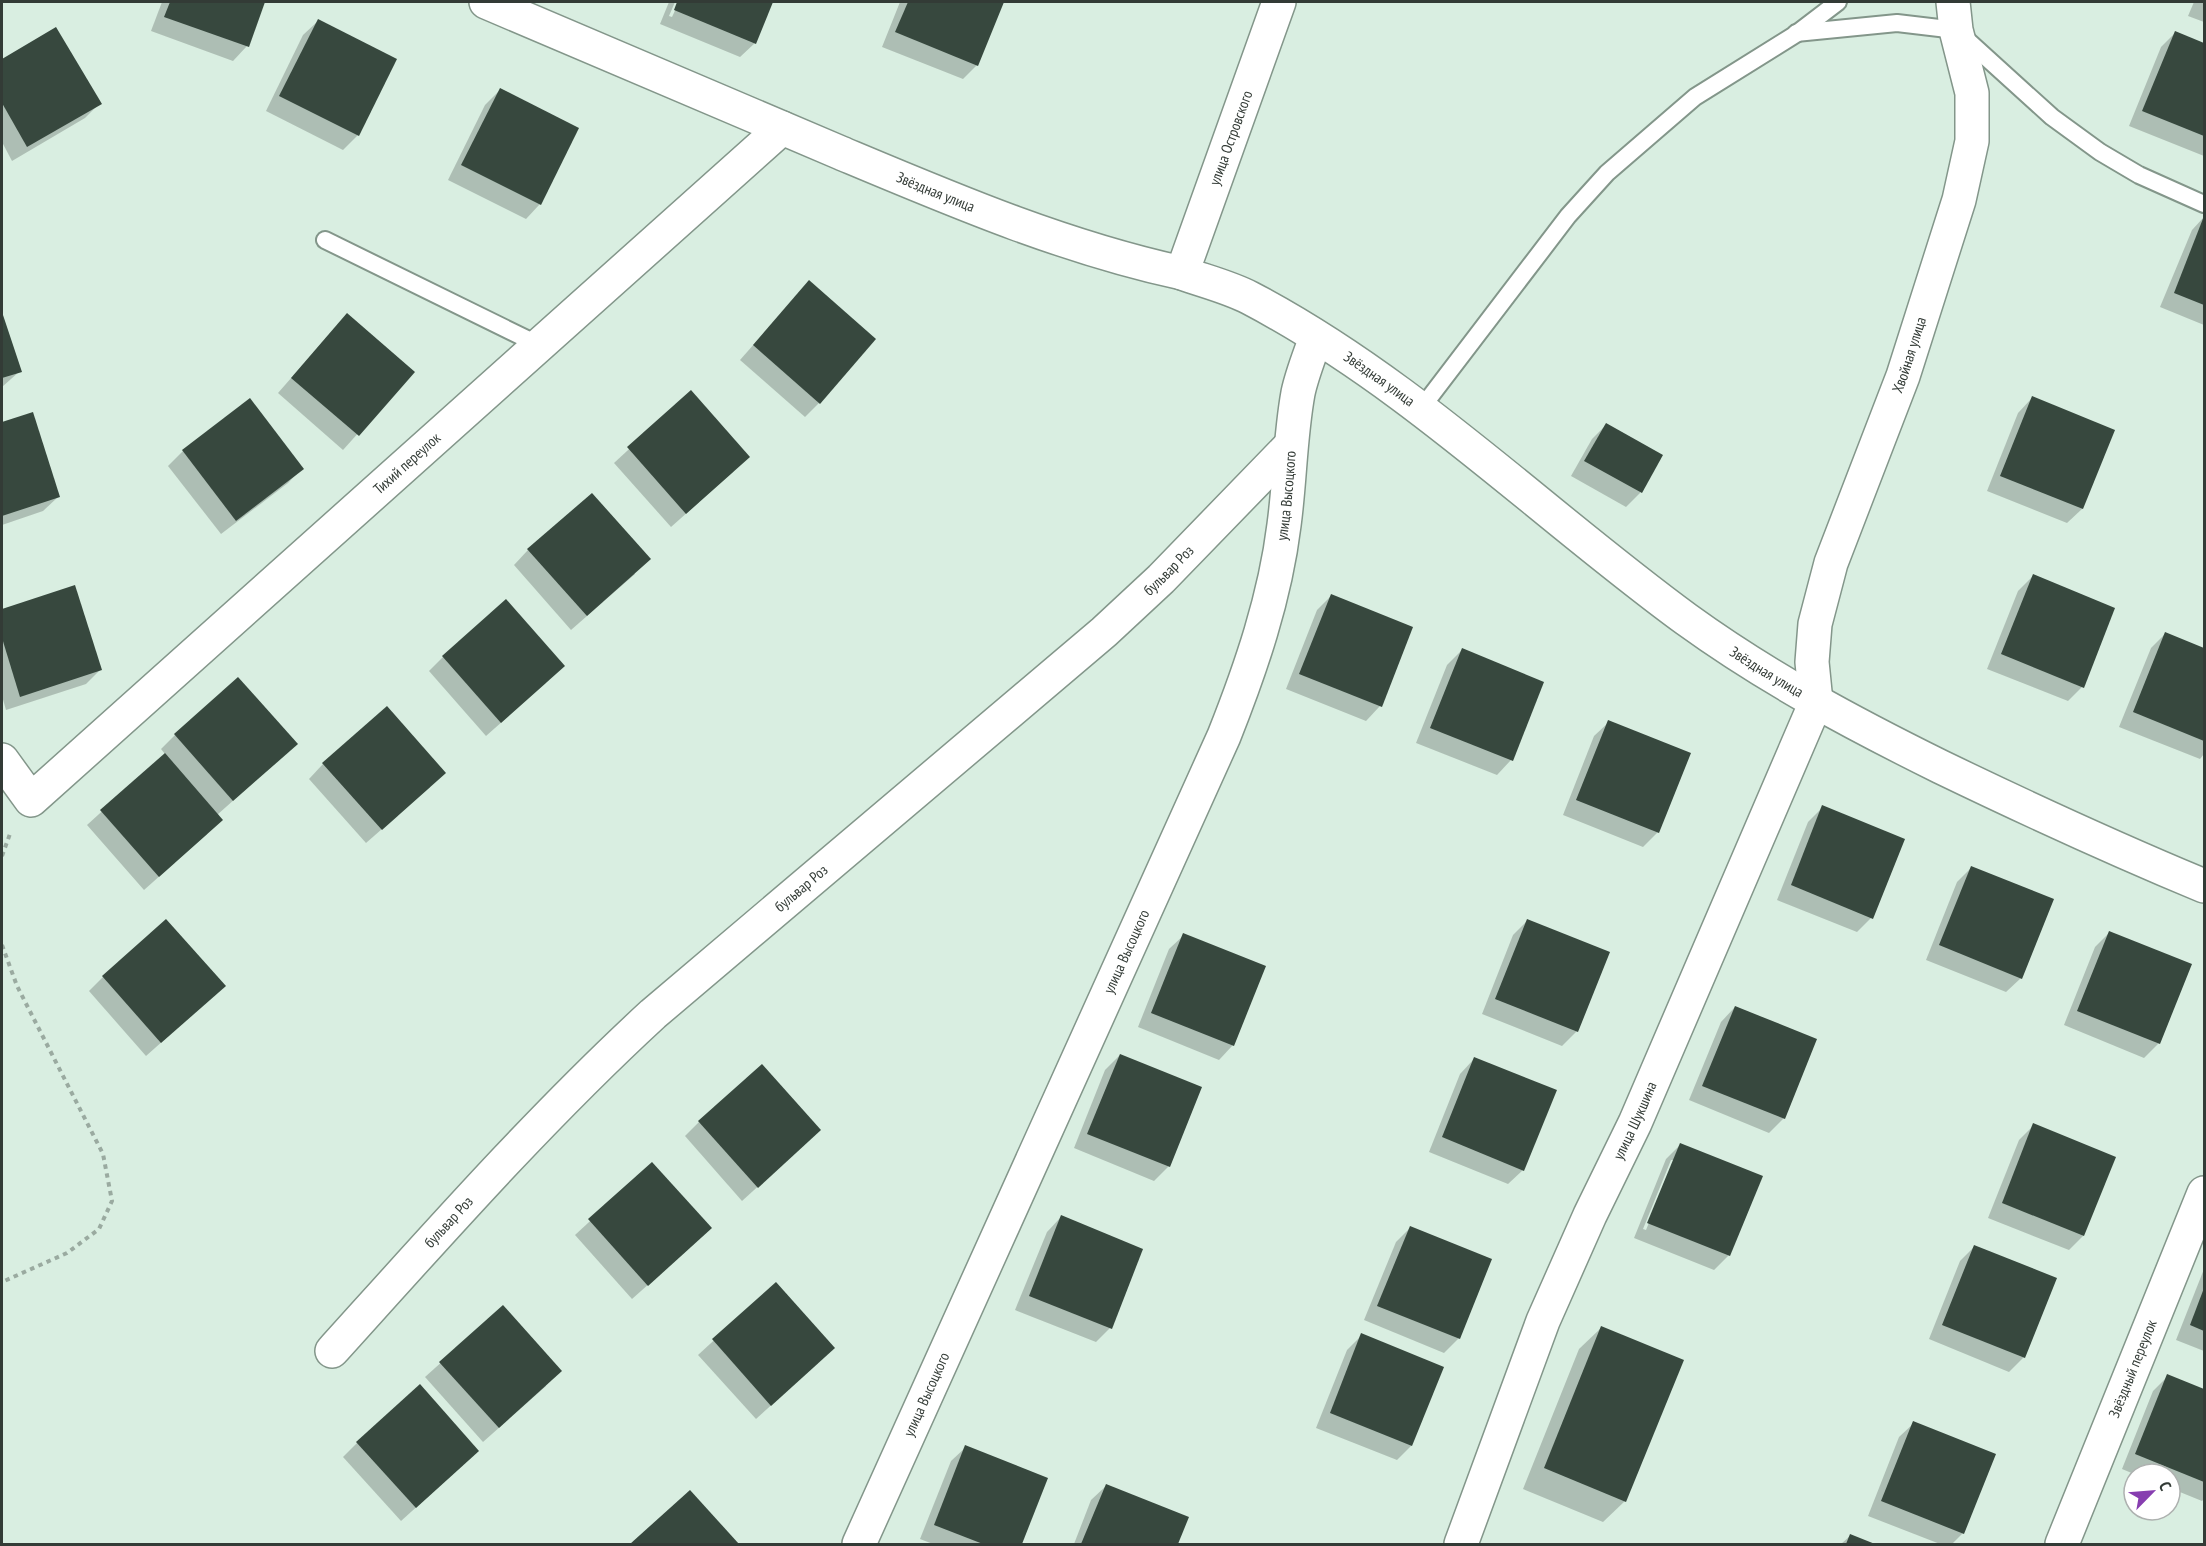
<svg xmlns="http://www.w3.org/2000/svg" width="2206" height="1546" viewBox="0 0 2206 1546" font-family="'PT Sans Narrow',sans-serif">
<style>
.shadow{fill:#0003;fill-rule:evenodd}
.building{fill:#37483e}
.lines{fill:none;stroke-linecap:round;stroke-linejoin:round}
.service-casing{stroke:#83968a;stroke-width:20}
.minor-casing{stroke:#83968a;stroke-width:36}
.tertiary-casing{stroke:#83968a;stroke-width:36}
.path{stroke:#9aaaa0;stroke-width:4;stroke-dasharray:4.5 4.5;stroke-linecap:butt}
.service{stroke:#fff;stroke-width:16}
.minor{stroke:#fff;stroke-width:33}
.tertiary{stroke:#fff;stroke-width:33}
.labels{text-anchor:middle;stroke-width:6;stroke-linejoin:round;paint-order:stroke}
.street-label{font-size:15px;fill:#333b36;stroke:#fff}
</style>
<rect width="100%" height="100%" fill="#d9eee1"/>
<g class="shadow">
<polygon points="162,2 264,2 247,46 233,61 151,31"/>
<polygon points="669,2 675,2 669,16 672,17 679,2 772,2 755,43 740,57 660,24"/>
<polygon points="900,2 1002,2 977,65 963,79 882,47"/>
<polygon points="2194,2 2204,2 2204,22 2188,16"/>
<polygon points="318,21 395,60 358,135 343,150 266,111 303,35"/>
<polygon points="56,29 100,103 85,118 12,161 2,142 2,61"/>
<polygon points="2175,33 2204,45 2204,156 2129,126 2161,47"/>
<polygon points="500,90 540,204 526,219 448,180 485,105"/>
<polygon points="2204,217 2204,325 2160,307 2192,230"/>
<polygon points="809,282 819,403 805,417 740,360"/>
<polygon points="2,315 20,371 2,387"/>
<polygon points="333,330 413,372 343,450 278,393"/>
<polygon points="691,392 734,471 671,527 614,463"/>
<polygon points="2032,398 2113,430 2082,509 2067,523 1987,491 2018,413"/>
<polygon points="250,400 302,468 288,483 221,534 168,466 183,451"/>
<polygon points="32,414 58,497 43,511 2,525 2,424"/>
<polygon points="1606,425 1661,455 1640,493 1626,507 1571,476 1592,439"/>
<polygon points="528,550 635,574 571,630 514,565"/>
<polygon points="2033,576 2082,687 2068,701 1987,669 2018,591"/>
<polygon points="74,587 100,670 86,684 6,710 2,696 2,610"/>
<polygon points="1331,596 1412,628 1380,706 1366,721 1286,689 1317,610"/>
<polygon points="2165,634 2204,650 2204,754 2200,759 2119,727 2151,648"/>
<polygon points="1462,650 1511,760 1497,775 1416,743 1447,665"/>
<polygon points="443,657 549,680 486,736 429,671"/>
<polygon points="1609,722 1658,832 1643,847 1563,815 1594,736"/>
<polygon points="175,735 281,758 217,815 207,834 144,890 87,825 165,754 161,749"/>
<polygon points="323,764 430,787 366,843 309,779"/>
<polygon points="1823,807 1871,918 1857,932 1777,900 1808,822"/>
<polygon points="1971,868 2021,978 2006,992 1926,960 1957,882"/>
<polygon points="1527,921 1577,1031 1562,1046 1482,1014 1513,935"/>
<polygon points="2109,933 2159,1043 2144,1058 2064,1025 2095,947"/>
<polygon points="1184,935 1233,1045 1219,1060 1138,1027 1169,949"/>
<polygon points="103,977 209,1000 146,1056 89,991"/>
<polygon points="1735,1007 1784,1118 1769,1133 1689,1100 1721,1022"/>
<polygon points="1120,1055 1169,1166 1154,1181 1074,1148 1105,1070"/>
<polygon points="1474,1059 1523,1170 1508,1184 1429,1152 1460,1074"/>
<polygon points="699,1122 805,1144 742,1201 685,1136"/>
<polygon points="2034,1125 2083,1236 2069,1250 1988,1218 2019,1140"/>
<path d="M1680,1145L1729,1255L1714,1270L1634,1238L1666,1159ZM1671,1160H1674L1646,1230L1643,1229Z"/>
<polygon points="652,1164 695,1243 632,1299 575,1235"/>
<polygon points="1061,1217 1110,1328 1096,1342 1015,1310 1047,1232"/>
<polygon points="1410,1228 1459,1338 1444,1353 1364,1320 1396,1242"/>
<polygon points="1974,1247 2024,1357 2009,1372 1929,1339 1960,1261"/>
<polygon points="2204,1269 2204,1351 2176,1340"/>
<polygon points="775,1284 818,1363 756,1419 698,1355"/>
<polygon points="503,1307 546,1386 483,1442 425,1377"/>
<polygon points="1601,1328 1625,1501 1603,1522 1523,1489 1579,1349"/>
<polygon points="1362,1335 1411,1446 1397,1460 1316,1428 1347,1350"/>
<polygon points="2168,1376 2204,1391 2204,1499 2202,1501 2170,1488 2170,1474 2134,1474 2122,1469 2153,1391"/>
<polygon points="1914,1423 1963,1533 1952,1544 1940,1544 1868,1516 1899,1437"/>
<polygon points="357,1443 463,1465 401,1521 343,1457"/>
<polygon points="966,1447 1046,1479 1020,1544 933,1544 920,1539 951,1461"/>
<polygon points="1106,1486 1187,1518 1176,1544 1074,1544 1091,1500"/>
<polygon points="690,1492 737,1544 632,1544"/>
<polygon points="1850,1536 1871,1544 1841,1544"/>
</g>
<g class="building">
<polygon points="170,2 265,2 249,47 164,17"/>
<polygon points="677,2 773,2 756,44 674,10"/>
<polygon points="908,2 1004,2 978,66 895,32"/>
<polygon points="318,19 397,59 359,136 279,96"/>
<polygon points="56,27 102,104 27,147 2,103 2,59"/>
<polygon points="2175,31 2204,43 2204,136 2142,111"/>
<polygon points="500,88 579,128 541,205 461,165"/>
<polygon points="2204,216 2204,305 2174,293"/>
<polygon points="809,280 876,339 820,404 753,345"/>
<polygon points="2,312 22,372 2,378"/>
<polygon points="347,313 415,372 359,436 291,378"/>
<polygon points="691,390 750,457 686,514 627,447"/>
<polygon points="2032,396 2115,430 2083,509 2000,476"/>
<polygon points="250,398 304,469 236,521 182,450"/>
<polygon points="33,412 60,497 2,516 2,422"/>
<polygon points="1606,423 1663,455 1642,493 1584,461"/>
<polygon points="592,493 651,559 587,616 527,549"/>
<polygon points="2033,574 2115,608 2084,688 2001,654"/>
<polygon points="75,585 102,670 20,697 2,638 2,609"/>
<polygon points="1331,594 1413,627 1382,707 1299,674"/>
<polygon points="506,599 565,666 501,723 442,656"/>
<polygon points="2165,632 2204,648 2204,741 2133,712"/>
<polygon points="1462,648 1544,682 1513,761 1430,728"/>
<polygon points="238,677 298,744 233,801 174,734"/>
<polygon points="387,706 446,773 382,830 322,763"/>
<polygon points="1608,720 1691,753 1659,833 1576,800"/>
<polygon points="165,753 223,820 159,877 100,810"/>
<polygon points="1822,805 1905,839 1873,919 1791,885"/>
<polygon points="1971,866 2054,899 2022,979 1939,945"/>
<polygon points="166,919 226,986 161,1043 102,976"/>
<polygon points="1527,919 1610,952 1578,1032 1495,999"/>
<polygon points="2109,931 2192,964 2160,1044 2077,1011"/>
<polygon points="1183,933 1266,966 1234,1046 1151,1013"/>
<polygon points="1735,1006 1817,1039 1785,1119 1702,1086"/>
<polygon points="1120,1054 1202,1087 1170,1167 1087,1134"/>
<polygon points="1474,1057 1557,1090 1524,1171 1442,1137"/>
<polygon points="762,1064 821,1130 758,1188 698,1121"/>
<polygon points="2033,1123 2116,1157 2084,1236 2002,1203"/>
<polygon points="1680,1143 1763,1176 1730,1256 1647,1223"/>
<polygon points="652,1162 712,1228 648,1286 588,1219"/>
<polygon points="1061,1215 1143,1249 1112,1329 1029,1296"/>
<polygon points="1410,1226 1492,1259 1460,1339 1377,1306"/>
<polygon points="1974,1245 2057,1278 2025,1358 1942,1325"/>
<polygon points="776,1282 835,1348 771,1406 712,1339"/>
<polygon points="2204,1288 2204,1331 2190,1325"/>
<polygon points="503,1305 562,1371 499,1428 439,1362"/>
<polygon points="1601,1326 1684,1360 1626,1502 1544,1468"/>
<polygon points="1361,1333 1444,1367 1412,1446 1330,1413"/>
<polygon points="2167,1374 2204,1389 2204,1482 2135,1454"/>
<polygon points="420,1384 479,1451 416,1508 356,1442"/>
<polygon points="1913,1421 1996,1454 1964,1534 1881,1501"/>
<polygon points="965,1445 1048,1478 1022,1544 983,1544 934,1525"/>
<polygon points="1106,1484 1189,1517 1178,1544 1081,1544"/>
<polygon points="690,1490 739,1544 630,1544"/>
<polygon points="1850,1534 1875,1544 1846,1544"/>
</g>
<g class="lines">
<g class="service-casing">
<g id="service">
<polyline points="1796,33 1897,23 1956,30 2052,117 2100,152 2139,175 2204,204"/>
<polyline points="325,240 539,345"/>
<polyline points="1420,410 1568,216 1607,173 1695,97 1796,34 1838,2"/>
</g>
</g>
<g class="minor-casing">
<g id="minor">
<path id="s1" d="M486,2C604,52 722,103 841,153C953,200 1063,247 1182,273"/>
<path id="s2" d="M2,760L31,800L782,128"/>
<path id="s3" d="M332,1351C436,1236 539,1119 653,1014L1104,632L1161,579L1290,446"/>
<path id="s4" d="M859,1544L1224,736C1251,668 1275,598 1284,525C1290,481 1290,437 1298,393C1302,374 1310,355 1316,337"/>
<path id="s5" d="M1461,1544L1543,1321L1590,1215L1635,1123L1816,702L1812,662L1815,624L1831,563L1903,376L1959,200L1972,141V93L1956,30L1953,2"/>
<path id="s6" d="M2062,1544L2204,1193"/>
</g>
</g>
<g class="tertiary-casing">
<g id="tertiary">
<path id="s7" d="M1279,2L1182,273C1204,281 1229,287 1250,298C1410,382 1541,513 1686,619C1766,677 1852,723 1941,767C2028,809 2115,849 2204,886"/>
</g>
</g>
<g class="path">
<polyline points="2,856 11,831"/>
<polyline points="2,945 17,986 103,1154 112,1201 99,1229 67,1253 2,1282"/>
</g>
<use href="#service" class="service"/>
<use href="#minor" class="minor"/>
<use href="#tertiary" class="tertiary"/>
</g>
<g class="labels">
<g class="street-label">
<text transform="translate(1231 138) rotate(-70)" y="5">улица Островского</text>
<text dy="5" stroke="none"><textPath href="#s1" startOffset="488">Звёздная улица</textPath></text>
<text dy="5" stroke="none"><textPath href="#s5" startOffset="1278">Хвойная улица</textPath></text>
<text dy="5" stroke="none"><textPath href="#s7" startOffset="513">Звёздная улица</textPath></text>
<text dy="5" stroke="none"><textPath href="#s2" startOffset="554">Тихий переулок</textPath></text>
<text dy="5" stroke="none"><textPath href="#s4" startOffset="1136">улица Высоцкого</textPath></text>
<text dy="5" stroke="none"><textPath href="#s3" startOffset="1146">бульвар Роз</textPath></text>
<text dy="5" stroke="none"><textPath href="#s7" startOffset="999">Звёздная улица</textPath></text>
<text dy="5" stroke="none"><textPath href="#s3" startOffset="660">бульвар Роз</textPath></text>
<text dy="5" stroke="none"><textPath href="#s4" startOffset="650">улица Высоцкого</textPath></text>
<text dy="5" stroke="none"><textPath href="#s5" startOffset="458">улица Шукшина</textPath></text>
<text dy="5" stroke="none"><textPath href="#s3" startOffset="174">бульвар Роз</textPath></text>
<text dy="5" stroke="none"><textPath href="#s6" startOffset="189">Звёздный переулок</textPath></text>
<text dy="5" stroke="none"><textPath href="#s4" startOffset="164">улица Высоцкого</textPath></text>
</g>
</g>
<rect width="2206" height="1546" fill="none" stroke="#333b36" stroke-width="6"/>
<g transform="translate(2152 1492) rotate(65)"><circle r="28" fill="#ffffff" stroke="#adb1af" stroke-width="1.5"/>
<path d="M0-4.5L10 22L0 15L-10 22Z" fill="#873eb0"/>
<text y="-9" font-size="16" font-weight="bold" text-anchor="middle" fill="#333b36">С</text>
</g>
</svg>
